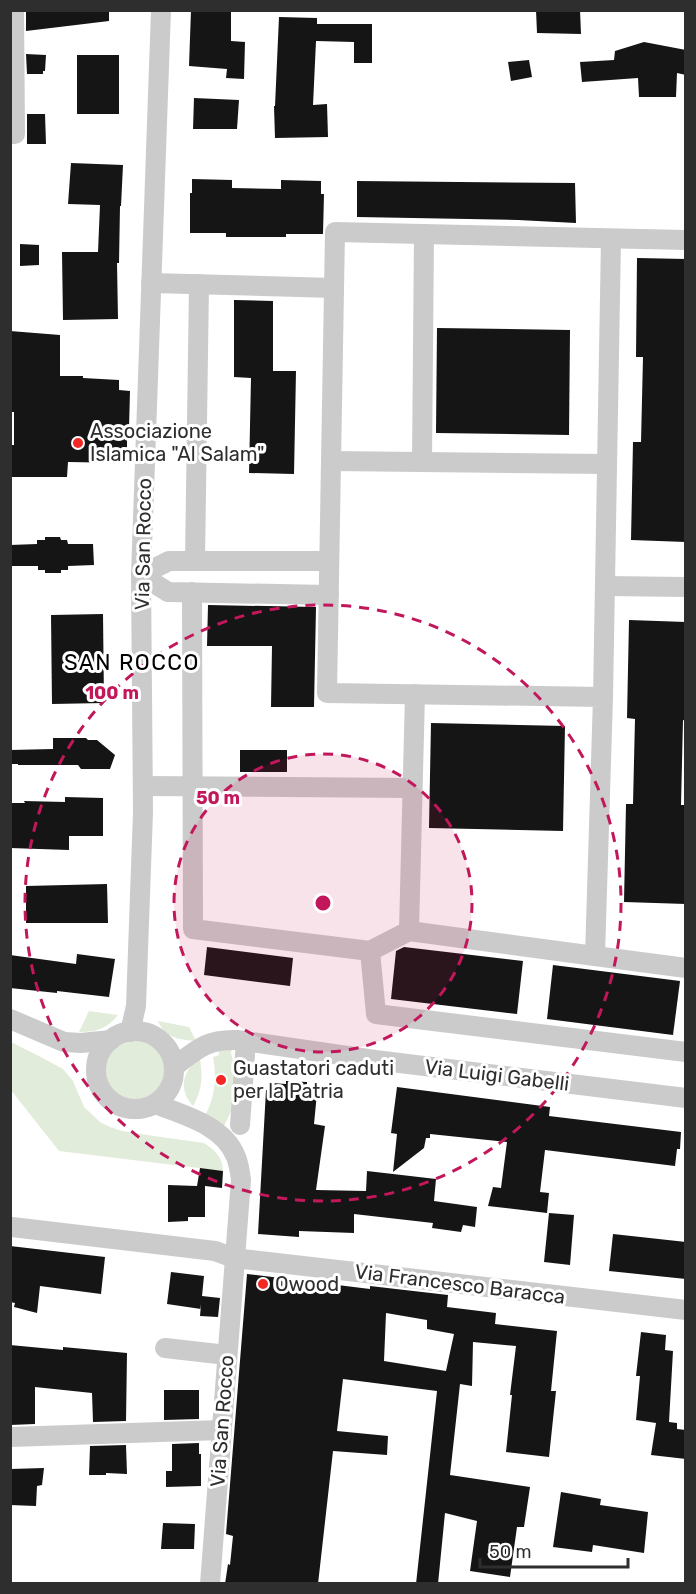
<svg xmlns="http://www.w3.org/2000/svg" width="696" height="1594" viewBox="0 0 696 1594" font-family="Rubik,sans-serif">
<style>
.green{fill:#e2ecda}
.building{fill:#151515;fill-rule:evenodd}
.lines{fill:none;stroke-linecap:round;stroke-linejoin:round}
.minor{stroke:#cbcbcb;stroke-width:20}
.ring{fill:none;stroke:#c2185b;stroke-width:3;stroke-dasharray:10 8}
.poi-dot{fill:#f12824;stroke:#fff;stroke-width:2}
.labels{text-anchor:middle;stroke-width:6;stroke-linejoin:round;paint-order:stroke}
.poi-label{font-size:20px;fill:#2e2e2e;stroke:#fff;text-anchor:start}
.street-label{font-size:20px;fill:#2e2e2e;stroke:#fff}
.quarter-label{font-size:22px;letter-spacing:1.5px;fill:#000;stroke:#fff}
.centre{fill:#c2185b;stroke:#fff;stroke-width:3}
.ring-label{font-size:18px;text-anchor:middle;font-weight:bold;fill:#c2185b;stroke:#fff;stroke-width:6;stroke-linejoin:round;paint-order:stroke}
</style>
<rect width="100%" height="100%" fill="#fff"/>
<g class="green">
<path d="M89,1011L118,1015C107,1029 96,1032 79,1032Z"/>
<path d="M158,1021L189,1027L196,1041C180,1040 165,1038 158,1021Z"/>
<path d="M216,1030L218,1036L236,1035L231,1053L237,1075L234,1105L224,1126L206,1114C215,1096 217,1076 213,1057L219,1055Z"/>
<circle cx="135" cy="1070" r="34"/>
<path d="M11,1042L37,1055L63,1069L73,1081L84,1107L100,1122L110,1127L122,1131L154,1136L204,1143C215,1150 223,1158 223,1171L59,1151L11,1090Z"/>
<path d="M200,1059C203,1077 202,1090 193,1106C178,1090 182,1070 200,1059Z"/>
</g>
<g class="building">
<polygon points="26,10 109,10 109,21 26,31"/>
<polygon points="191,10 231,12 231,41 245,42 244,79 226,78 227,69 189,66"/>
<polygon points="536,10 580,10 581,34 537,33"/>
<polygon points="279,17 317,18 317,24 372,24 372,63 354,63 354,42 316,41 313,105 327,104 328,137 275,138 274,106 275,106"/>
<polygon points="644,42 686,50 686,75 677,73 676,97 639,97 638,78 582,82 580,62 614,60 615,51"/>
<polygon points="26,54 46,55 45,71 43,71 43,74 27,74"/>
<rect x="77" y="55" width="42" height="59"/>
<polygon points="529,60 532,77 511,81 508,62"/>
<polygon points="194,98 239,100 237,129 193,129"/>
<polygon points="27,114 45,114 46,144 27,144"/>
<polygon points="71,163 123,165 121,206 120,206 119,263 117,263 118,319 63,320 62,252 98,252 100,205 68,204"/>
<polygon points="192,179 232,180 232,188 281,189 281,180 321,181 321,194 324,194 323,234 286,234 286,237 226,237 226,233 190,233 190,193 192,193"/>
<polygon points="357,181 575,183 576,223 518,220 357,217"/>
<polygon points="20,244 39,245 39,265 20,266"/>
<polygon points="637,258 686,259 686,542 631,540 633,442 641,442 643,357 636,357"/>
<polygon points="234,300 273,301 273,371 296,371 294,474 249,473 251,378 234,377"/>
<polygon points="437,328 570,330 569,435 436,433"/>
<polygon points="10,331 60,335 60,376 83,376 83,378 119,380 119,390 130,391 129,428 127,428 127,463 68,462 67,477 10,477 10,445 14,445 14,412 10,412"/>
<polygon points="45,537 60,537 61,540 67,540 68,544 93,544 94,565 68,566 68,570 61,570 61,573 45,573 45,570 38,570 38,566 10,566 10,545 37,544 37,540 45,540"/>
<polygon points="208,605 316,607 314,707 271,707 272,646 207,646"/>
<polygon points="103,614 104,703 52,704 51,615"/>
<polygon points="629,620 686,622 686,721 683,720 681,805 686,805 686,904 624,902 626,804 633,804 635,719 627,718"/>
<polygon points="431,723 565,726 563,831 429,828"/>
<polygon points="53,738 86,738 88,740 97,740 115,755 110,769 81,769 78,765 18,765 18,764 10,764 10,750 53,749"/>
<rect x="240" y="750" width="47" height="22"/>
<polygon points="65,797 103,798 103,836 69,836 69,850 10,848 10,803 25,803 24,801 65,802"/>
<polygon points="107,884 108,923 26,923 26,886"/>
<polygon points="207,947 293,958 290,986 204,975"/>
<polygon points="404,947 523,961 517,1014 391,999 396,951"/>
<polygon points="77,954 115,959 109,997 57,991 57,993 10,988 10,955 76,964"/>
<polygon points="553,965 680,981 673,1035 547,1019"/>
<polygon points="286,1081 307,1082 307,1092 317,1093 314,1124 325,1126 316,1190 366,1191 367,1171 436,1179 434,1201 477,1207 475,1227 463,1225 461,1232 432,1228 433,1223 354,1214 354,1233 299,1231 299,1237 258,1234 266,1090 271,1090 272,1083 286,1084"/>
<polygon points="397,1087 550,1107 549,1116 681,1132 680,1149 677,1149 675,1166 545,1150 540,1192 549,1193 547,1213 488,1206 493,1187 501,1188 507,1142 430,1134 430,1138 426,1138 424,1148 393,1172 397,1134 391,1133"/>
<polygon points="200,1168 223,1171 222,1188 205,1186 205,1217 188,1217 188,1221 168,1222 168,1185 197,1186"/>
<polygon points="549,1213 574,1215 570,1265 544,1262"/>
<polygon points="613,1234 686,1242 686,1279 609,1271"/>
<polygon points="10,1246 105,1257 101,1294 40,1286 37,1313 14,1307 15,1303 10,1302"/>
<polygon points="171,1272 204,1276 202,1296 220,1298 218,1317 200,1316 201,1304 201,1309 167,1304"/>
<path d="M247,1274L370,1289V1286L448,1295L447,1307L496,1313L495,1324L557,1331L551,1391H556L549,1457L506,1452L512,1395H510L516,1346L473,1342L472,1386L460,1384L450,1475L530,1487L524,1527H517L510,1577L470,1571L477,1521L445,1513L438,1584H416L437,1391L343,1379L337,1431L388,1436L387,1455L333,1451L318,1584H225L228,1564L230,1565L233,1536L226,1534ZM386,1313L427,1320V1329L454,1334L446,1371L384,1361Z"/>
<polygon points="641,1332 666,1335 665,1350 673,1351 669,1422 677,1423 677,1429 686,1430 686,1459 651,1455 656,1423 636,1420 640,1376 636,1376"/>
<polygon points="10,1345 63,1350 63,1347 127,1353 126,1421 93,1422 92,1393 35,1387 35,1424 10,1425"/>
<polygon points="164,1390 199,1390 199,1419 164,1420"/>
<polygon points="199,1443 199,1454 201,1454 201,1486 166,1487 166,1471 172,1471 172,1444"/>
<polygon points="126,1445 127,1474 106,1473 106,1475 89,1475 90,1446"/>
<polygon points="44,1468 42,1485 37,1486 36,1506 10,1505 10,1469"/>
<polygon points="561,1492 601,1499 600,1505 648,1512 644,1553 593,1545 592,1552 553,1547"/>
<polygon points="163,1523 195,1524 194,1549 161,1549"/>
</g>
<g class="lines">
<g class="minor">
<polyline points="10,134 15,134 14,10"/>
<polyline points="686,240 335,232 327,693 603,697 595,956 686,968"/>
<polyline points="151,283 334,288"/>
<polyline points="331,461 607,464"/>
<polyline points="422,462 424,234"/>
<polyline points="195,561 199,284"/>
<polyline points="141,575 168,592 329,595"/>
<polyline points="141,575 169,561 329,561"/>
<polyline points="605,586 686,587"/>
<polyline points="192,592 193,929 370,951 409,931"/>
<polyline points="415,694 409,931 595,956"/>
<polyline points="603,697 611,239"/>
<polyline points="143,786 412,788"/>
<polyline points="370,951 376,1014 686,1052"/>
<polyline points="10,1019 64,1042 81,1043 111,1040"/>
<circle cx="135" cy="1070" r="39"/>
<polyline points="130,1032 136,1006 143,812 141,575 161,10"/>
<path d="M174,1067C197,1049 207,1039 237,1040L375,1060L686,1098"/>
<path d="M155,1104C183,1115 224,1125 236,1157C239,1164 240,1172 241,1180L210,1584"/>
<polyline points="240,1125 246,1041"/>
<polyline points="12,1227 215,1251 234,1258 686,1310"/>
<polyline points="165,1348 227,1355"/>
<polyline points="10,1437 221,1430"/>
</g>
</g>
<circle cx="323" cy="903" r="149" fill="#c2185b" fill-opacity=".12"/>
<g class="ring">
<circle cx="323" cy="903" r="149"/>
<circle cx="323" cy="903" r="298"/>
</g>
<g class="poi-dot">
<circle cx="78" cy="443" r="6"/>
<circle cx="221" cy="1080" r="6"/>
<circle cx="263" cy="1284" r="6"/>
</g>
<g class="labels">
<g class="poi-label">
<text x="90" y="438">Associazione<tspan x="90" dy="23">Islamica "Al Salam"</tspan></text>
<text x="233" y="1075">Guastatori caduti<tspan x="233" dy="23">per la Patria</tspan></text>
<text x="275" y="1291">Owood</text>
</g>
<g class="street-label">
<text transform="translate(143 544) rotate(-89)" y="7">Via San Rocco</text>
<text transform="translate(497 1075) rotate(7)" y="7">Via Luigi Gabelli</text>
<text transform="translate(460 1284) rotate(7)" y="7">Via Francesco Baracca</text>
<text transform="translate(222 1421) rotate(-86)" y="7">Via San Rocco</text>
</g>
<g class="quarter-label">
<text x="132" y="670">SAN ROCCO</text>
</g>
</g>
<circle cx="323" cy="903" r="9" class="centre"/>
<g class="ring-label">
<text x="112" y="699">100 m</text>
<text x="218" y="804">50 m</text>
</g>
<rect width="696" height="1594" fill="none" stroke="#2e2e2e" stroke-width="24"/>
<path d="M480 1558v9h148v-9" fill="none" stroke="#2e2e2e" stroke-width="3"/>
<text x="489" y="1558" font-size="18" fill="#2e2e2e" stroke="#ffffff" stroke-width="4.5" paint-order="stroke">50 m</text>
</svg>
